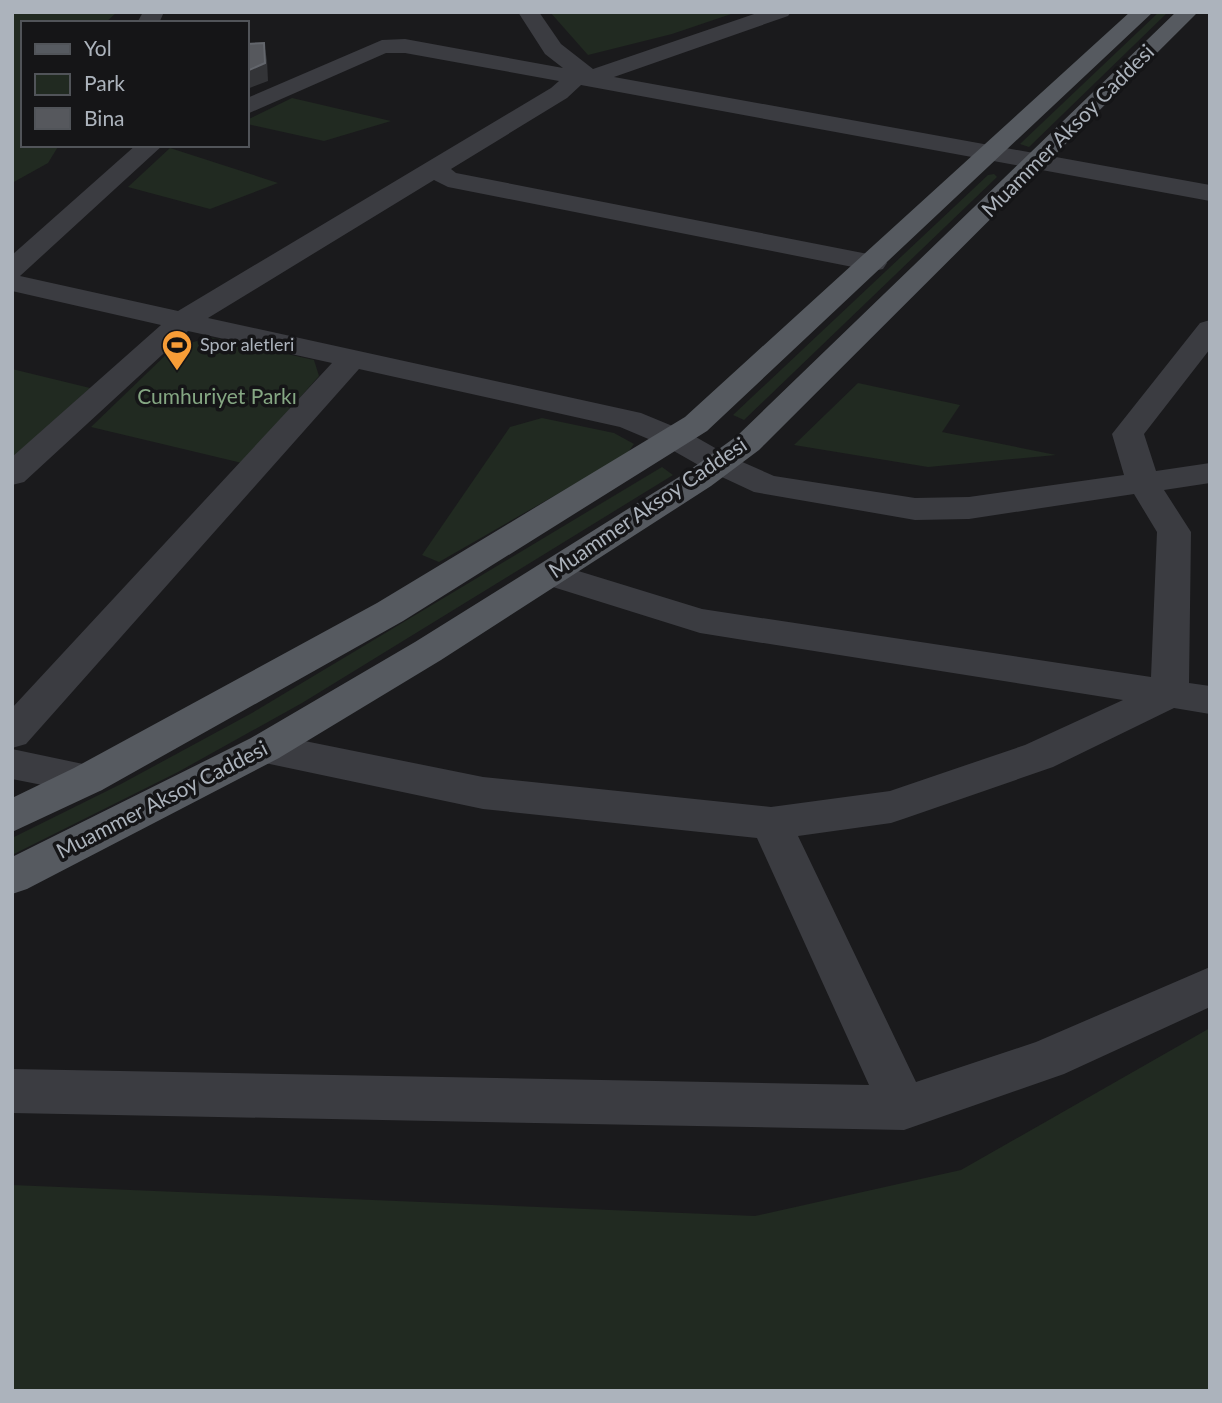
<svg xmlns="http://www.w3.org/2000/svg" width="1222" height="1403" viewBox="0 0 1222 1403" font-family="Lato,sans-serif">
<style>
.green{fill:#212a21}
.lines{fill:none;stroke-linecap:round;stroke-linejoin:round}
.street{fill:#3b3c41;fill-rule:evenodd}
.primary{fill:#565a60;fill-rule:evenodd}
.shaded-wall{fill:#333437}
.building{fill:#56585d;stroke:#63666c;stroke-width:2}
.labels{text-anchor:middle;stroke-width:7;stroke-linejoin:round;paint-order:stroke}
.far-poi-label{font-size:18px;fill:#acb3bc;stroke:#151517;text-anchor:start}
.street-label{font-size:21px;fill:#acb3bc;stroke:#151517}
.park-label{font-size:21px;fill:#85a783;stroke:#151517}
</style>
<rect width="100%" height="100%" fill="#1a1a1c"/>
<g class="green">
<polygon points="12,12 117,12 105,23 23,23 23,145 59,145 48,163 12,183"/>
<polygon points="550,12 737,12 672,34 588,55"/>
<polygon points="1159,12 1168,12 1029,147 1020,144"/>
<polygon points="292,98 391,121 324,141 247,124 247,120"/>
<polygon points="170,148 278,183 210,209 128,187"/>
<polygon points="994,174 997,177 744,420 733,415 988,175"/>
<polygon points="209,337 314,360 319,376 242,463 91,427 172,349"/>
<polygon points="12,369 90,388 12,458"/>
<polygon points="858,383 960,405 942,432 1056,455 928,467 794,445"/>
<polygon points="542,418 614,433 634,444 627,454 439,562 422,555 510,427"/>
<polygon points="662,467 673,475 302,703 178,772 12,855 12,838 121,784 252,713"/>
<polygon points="1210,1028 1210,1391 12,1391 12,1185 755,1216 961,1170"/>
</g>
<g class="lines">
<g class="street">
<polygon points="143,12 164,12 159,23 137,23"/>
<polygon points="518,12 539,12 561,44 593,69 760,12 791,12 788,16 614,77 1210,185 1210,201 581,85 567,98 451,169 456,173 873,255 883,257 887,263 883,269 873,271 448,187 434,180 208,318 641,413 687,432 731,457 774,476 915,498 969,497 1124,475 1112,434 1200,323 1210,320 1210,349 1144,434 1156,471 1210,463 1210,483 1164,490 1191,532 1189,683 1210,686 1210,714 1174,708 1053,767 906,818 891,823 798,836 916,1082 1036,1042 1210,967 1210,1007 1064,1074 904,1130 12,1113 12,1069 869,1085 757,838 483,809 265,763 251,758 245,748 251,738 265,733 483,777 771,807 890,791 1025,745 1123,700 700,633 537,582 531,574 537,566 549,562 702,609 1151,677 1157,532 1134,494 969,519 915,520 754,492 709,471 665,446 620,427 359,369 26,744 12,748 12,708 332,363 188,331 24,482 12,485 12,457 161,325 12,291 12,255 136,145 163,145 20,276 178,311 551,88 559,81 405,53 386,53 247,114 247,98 382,40 405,39 563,68 545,54"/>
<polygon points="12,749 102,768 108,779 102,790 88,794 12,779"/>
</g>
<g class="primary">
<polygon points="1130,12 1153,12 707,431 403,621 102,790 12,832 12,798 74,768 377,603 685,417"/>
<polygon points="1176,12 1198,12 759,450 711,486 441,660 279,758 27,889 12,894 12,857 251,738 415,642 687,472 737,436"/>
</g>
</g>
<polygon class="shaded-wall" points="264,43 267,60 268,81 247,89 247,71"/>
<polygon class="building" points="264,43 265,63 247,71 247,44"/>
<defs>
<g id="stadium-pin" transform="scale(1.575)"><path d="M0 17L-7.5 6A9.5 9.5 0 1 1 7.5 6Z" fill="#f79d37" stroke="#151517"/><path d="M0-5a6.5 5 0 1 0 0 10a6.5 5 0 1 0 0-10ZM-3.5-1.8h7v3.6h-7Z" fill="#111"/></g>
</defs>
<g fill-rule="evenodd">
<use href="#stadium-pin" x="177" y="345"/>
</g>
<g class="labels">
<g class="far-poi-label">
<text x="200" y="351">Spor aletleri</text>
</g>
<g class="street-label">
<text transform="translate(1068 131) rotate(-45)" y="7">Muammer Aksoy Caddesi</text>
<text transform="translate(648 508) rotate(-34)" y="7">Muammer Aksoy Caddesi</text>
<text transform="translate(162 800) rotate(-27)" y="7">Muammer Aksoy Caddesi</text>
</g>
<g class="park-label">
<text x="217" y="404">Cumhuriyet Parkı</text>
</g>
</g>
<rect width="1222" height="1403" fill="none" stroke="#acb3bc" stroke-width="28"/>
<rect x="21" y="21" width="228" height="126" fill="#151517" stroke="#515459" stroke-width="2"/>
<rect x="35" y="44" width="35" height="10" fill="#565a60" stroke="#515459" stroke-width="2"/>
<text x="84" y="56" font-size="21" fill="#acb3bc">Yol</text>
<rect x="35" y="74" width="35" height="21" fill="#212a21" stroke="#515459" stroke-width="2"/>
<text x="84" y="91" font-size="21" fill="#acb3bc">Park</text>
<rect x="35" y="108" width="35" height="21" fill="#56585d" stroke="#515459" stroke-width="2"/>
<text x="84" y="126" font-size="21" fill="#acb3bc">Bina</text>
</svg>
